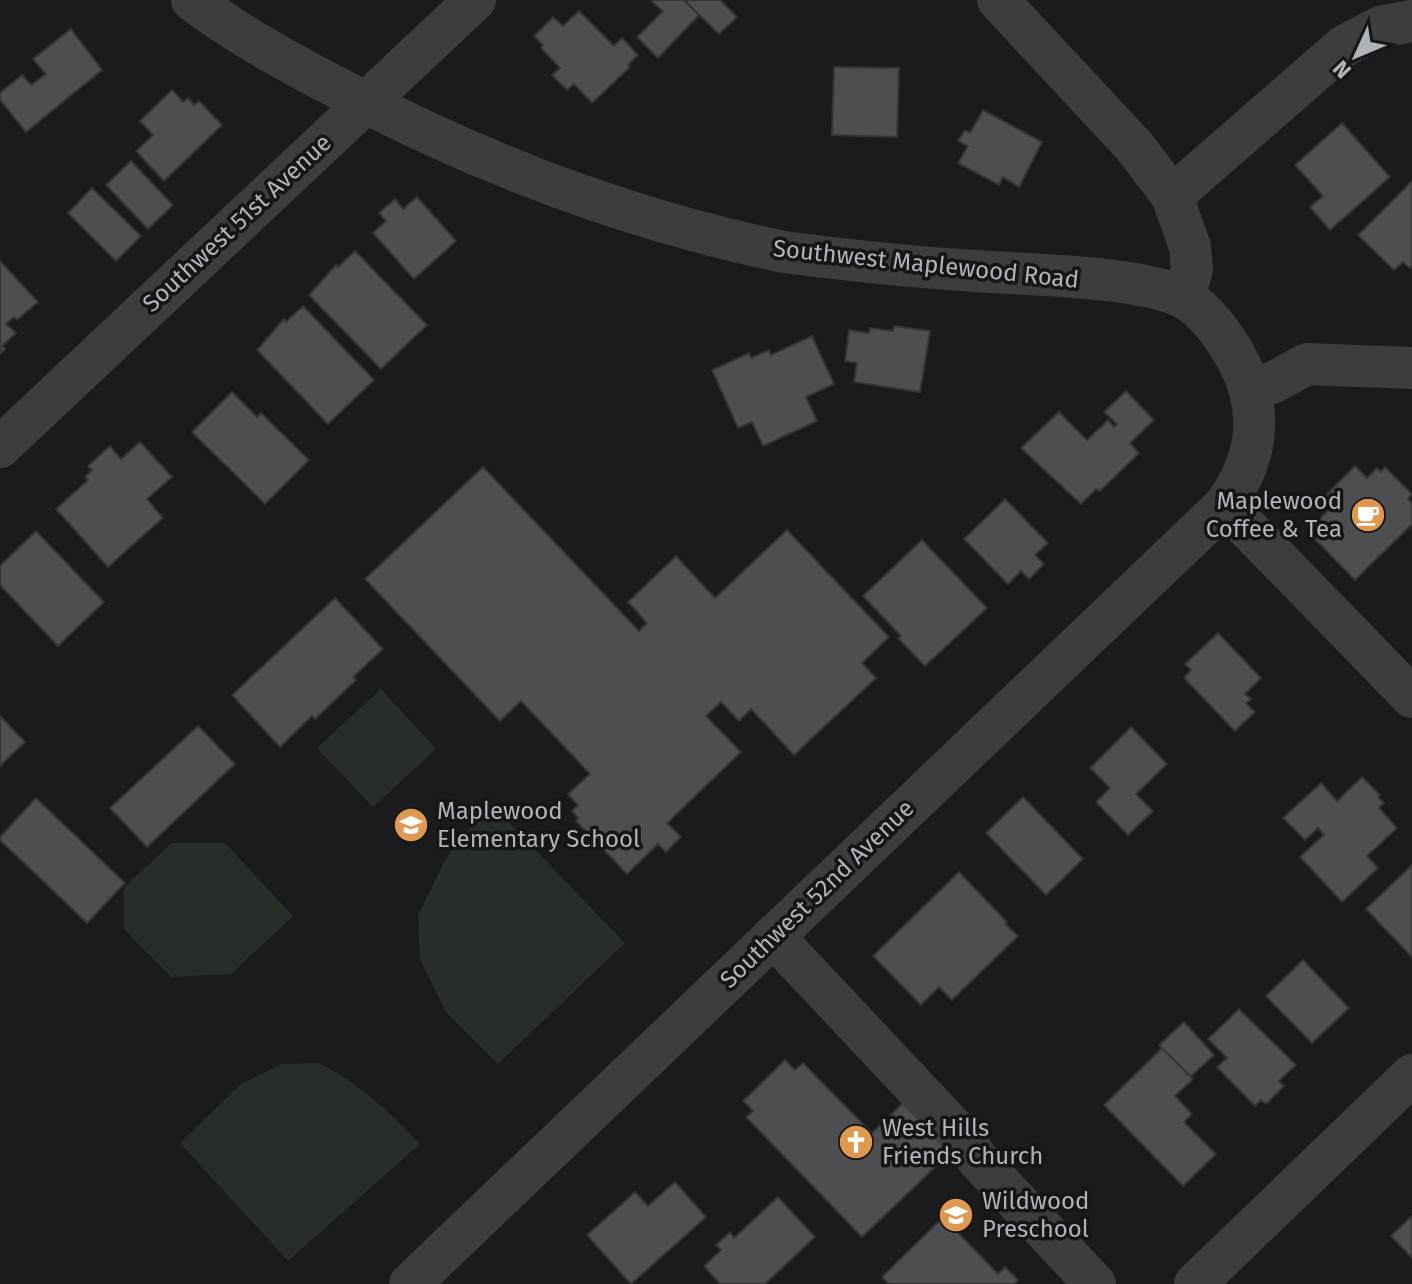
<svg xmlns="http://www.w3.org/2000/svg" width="1412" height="1284" viewBox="0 0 1412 1284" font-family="'Fira Sans',sans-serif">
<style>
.green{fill:#272e27}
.building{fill:#4d4e51;stroke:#353538;stroke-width:2}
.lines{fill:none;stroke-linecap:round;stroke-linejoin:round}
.minor{stroke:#3c3d41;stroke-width:42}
.labels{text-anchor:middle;stroke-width:7;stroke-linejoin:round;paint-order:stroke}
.street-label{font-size:24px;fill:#aeb4ba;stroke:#151617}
.poi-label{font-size:24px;fill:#aeb4ba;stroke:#151617;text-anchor:start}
</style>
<rect width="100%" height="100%" fill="#1a1b1c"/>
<g class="green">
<polygon points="381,689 436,749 373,807 317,748"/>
<polygon points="495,808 625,943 498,1064 446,1012 420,959 418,915 446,858 470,828"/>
<polygon points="172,843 225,843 293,916 231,974 171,977 124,929 124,887"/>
<path d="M318,1063C359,1082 389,1112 420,1144L288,1261L180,1143L241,1084L282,1064Z"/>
</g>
<g class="building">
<polygon points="654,0 684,0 699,15 658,58 637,37 663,11 652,2"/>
<polygon points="688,0 720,0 737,17 719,34 686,2"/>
<polygon points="579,11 614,46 622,38 638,55 628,65 630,67 592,103 574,84 567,90 552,75 560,68 541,48 543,45 534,36 553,17 563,26"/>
<polygon points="71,29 102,70 26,132 0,100 0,93 22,75 31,85 46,74 33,59"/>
<polygon points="834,67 899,68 897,137 832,135"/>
<polygon points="172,90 183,102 188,98 194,105 199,101 222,125 164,181 136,151 153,135 140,121"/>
<polygon points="983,110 1042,142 1019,187 1003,177 999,185 958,163 968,146 958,141 965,130 970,133"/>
<polygon points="1342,123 1390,177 1330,230 1310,207 1323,196 1295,165"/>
<polygon points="131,161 173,205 148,229 106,185"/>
<polygon points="1412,181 1412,266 1410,268 1403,262 1394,270 1358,235"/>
<polygon points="92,188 141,236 116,261 68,213"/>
<polygon points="417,197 456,241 414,279 373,233 386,221 379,213 395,199 403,209"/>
<polygon points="355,251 427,325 381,369 309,295 336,265 338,267"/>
<polygon points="0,261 38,302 17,320 14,317 6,324 16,333 2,346 5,349 0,354"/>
<polygon points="303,306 374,380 328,424 257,350 284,319 286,322"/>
<polygon points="894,326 930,331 920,392 854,382 857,363 845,361 849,330 869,333 870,328 893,331"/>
<polygon points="812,336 834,384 806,397 817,421 763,446 752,422 738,428 712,370 749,353 751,358 769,350 771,355"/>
<polygon points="1126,391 1154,420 1130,443 1139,453 1100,491 1096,489 1081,504 1021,448 1059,412 1087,440 1108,420 1114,427 1117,424 1104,412"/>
<polygon points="232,392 257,417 261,413 309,460 265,504 192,432"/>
<polygon points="140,442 172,477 147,499 163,518 108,567 56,509 88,480 85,477 92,470 88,466 110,446 121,459"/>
<polygon points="1355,466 1367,478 1377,468 1381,472 1385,467 1412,494 1408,499 1412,503 1412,524 1355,580 1307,531 1332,507 1323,498"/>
<polygon points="483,467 639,631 647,623 628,602 676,556 715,598 787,530 889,637 862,663 876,678 794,755 751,709 739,721 721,702 706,716 741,752 667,823 681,837 666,852 658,844 627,874 576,821 578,818 572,811 578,805 568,794 590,774 521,701 500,721 365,579"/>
<polygon points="1005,499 1048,543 1035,555 1044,564 1029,579 1021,571 1008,584 964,539"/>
<polygon points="36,531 104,602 58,646 0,585 0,566"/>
<polygon points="922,540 987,608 925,666 898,638 901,636 863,596"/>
<polygon points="335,598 383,649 353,677 356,680 315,719 312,716 280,747 232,695"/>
<polygon points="1218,633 1261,678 1245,694 1251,699 1246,703 1255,712 1235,731 1184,678 1191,670 1185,664"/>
<polygon points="0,716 25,742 0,766"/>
<polygon points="198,726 235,764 147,847 110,808"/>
<polygon points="1131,727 1167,764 1136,794 1153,811 1128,835 1096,802 1110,788 1090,768"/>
<polygon points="1362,777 1380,795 1378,797 1384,803 1379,808 1397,828 1367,856 1378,868 1342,902 1300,857 1324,835 1318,828 1305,840 1283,818 1321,783 1337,801"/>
<polygon points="1023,797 1083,859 1046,895 986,833"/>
<polygon points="36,798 125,883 87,923 0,840 0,837"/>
<polygon points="1412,865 1412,957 1366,909"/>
<polygon points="959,872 1007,922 1005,924 1018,936 952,1000 939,987 921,1005 873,956"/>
<polygon points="1303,960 1349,1008 1312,1043 1266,996"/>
<polygon points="1239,1009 1296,1065 1279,1081 1284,1086 1266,1104 1261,1100 1255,1106 1217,1067 1227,1058 1208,1039"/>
<polygon points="1184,1022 1214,1055 1190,1077 1159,1045"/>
<polygon points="1162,1048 1193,1079 1175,1096 1192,1114 1184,1122 1216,1154 1183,1186 1104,1105"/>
<polygon points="785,1060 795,1070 803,1063 872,1133 903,1103 951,1152 862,1237 746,1117 753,1111 743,1101"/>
<polygon points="675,1182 706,1217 631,1284 587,1235 635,1192 648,1206"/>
<polygon points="778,1197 815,1237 765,1284 720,1284 704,1266 721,1250 716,1245 730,1232 734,1238"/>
<polygon points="1412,1216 1412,1258 1391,1236"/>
<polygon points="943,1217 998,1274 1005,1267 1018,1280 1014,1284 889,1284 882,1277"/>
</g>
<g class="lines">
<g class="minor">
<path d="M192,0C242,38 299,68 355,97C490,167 634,221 784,252C853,261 922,268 991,272C1038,275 1145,277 1184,298C1212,313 1242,360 1250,391C1261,433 1250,470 1225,505L410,1284"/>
<polyline points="998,0 1134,146 1172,196 1190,247 1192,269 1184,298"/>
<polyline points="1172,196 1344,46 1380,27 1412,21"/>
<polyline points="1249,388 1272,383 1307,364 1412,368"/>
<polyline points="0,447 475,0"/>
<polyline points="1225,505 1412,697"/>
<polyline points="773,936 961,1136 978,1160 1095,1284"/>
<polyline points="1195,1284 1412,1075"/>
</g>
</g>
<defs>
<g id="cafe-disc" transform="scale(1.8)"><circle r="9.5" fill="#df9850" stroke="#151617"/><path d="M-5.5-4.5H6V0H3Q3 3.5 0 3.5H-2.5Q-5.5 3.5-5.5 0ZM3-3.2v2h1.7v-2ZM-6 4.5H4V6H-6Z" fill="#fff"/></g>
<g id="school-disc" transform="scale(1.8)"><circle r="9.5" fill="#df9850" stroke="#151617"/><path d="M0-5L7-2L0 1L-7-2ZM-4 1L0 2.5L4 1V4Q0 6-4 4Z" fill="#fff"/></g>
<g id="church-disc" transform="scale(1.8)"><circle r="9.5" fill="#df9850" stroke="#151617"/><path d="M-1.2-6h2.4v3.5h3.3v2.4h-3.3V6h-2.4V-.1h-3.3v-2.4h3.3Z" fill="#fff"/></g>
</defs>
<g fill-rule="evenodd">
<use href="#cafe-disc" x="1368" y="515"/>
<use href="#school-disc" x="411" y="825"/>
<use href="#church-disc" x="856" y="1142"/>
<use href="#school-disc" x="956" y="1215"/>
</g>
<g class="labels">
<g class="street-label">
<text transform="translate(237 223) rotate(-43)" y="8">Southwest 51st Avenue</text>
<text transform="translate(926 264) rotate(6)" y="8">Southwest Maplewood Road</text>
<text transform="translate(817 894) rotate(-44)" y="8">Southwest 52nd Avenue</text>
</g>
<g class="poi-label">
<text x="1342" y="509" text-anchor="end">Maplewood<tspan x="1342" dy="28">Coffee &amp; Tea</tspan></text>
<text x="437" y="819">Maplewood<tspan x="437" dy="28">Elementary School</tspan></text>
<text x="882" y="1136">West Hills<tspan x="882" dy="28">Friends Church</tspan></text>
<text x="982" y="1209">Wildwood<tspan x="982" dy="28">Preschool</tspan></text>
</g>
</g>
<g transform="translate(1356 56) rotate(226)" stroke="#151617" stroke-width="6" paint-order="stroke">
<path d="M0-6L14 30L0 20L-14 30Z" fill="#aeb4ba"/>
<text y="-12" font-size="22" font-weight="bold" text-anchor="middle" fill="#aeb4ba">N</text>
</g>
</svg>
